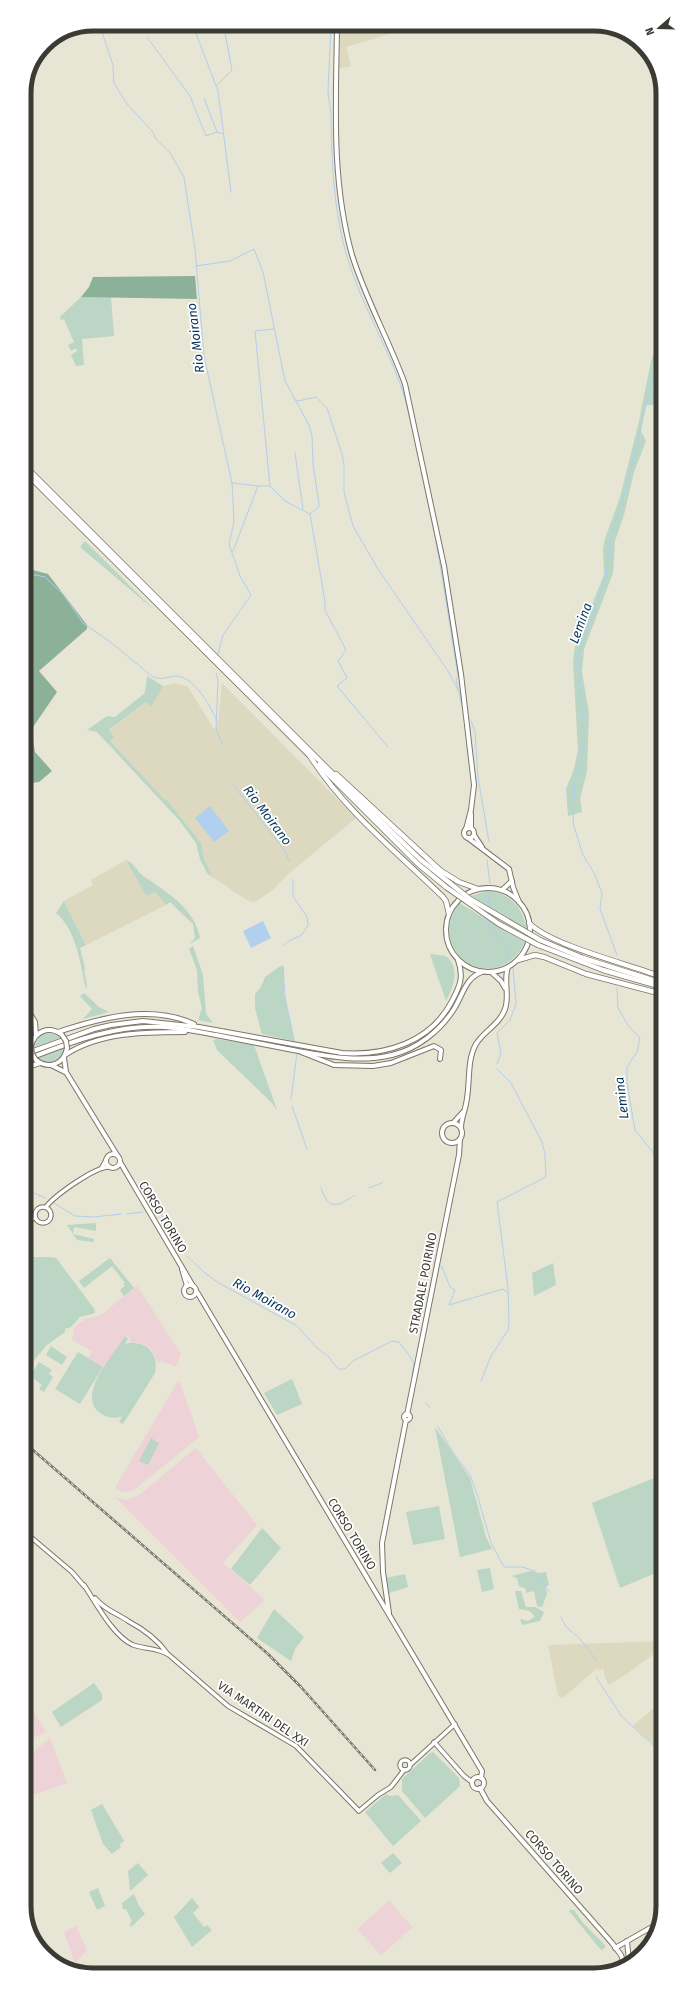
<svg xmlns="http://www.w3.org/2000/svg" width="687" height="1999" viewBox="0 0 687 1999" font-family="'Fira Sans',sans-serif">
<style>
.built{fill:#ddd9c0}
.education{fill:#edd3d7}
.green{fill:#bbd6c4}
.forest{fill:#8cb199}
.water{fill:#b1cfee}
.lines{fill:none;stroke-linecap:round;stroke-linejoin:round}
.stream{stroke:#b1cfee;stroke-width:1}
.tertiary-casing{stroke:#7a7768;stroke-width:5.5}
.secondary-casing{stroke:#7a7768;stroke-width:6}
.primary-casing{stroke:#7a7768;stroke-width:6}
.trunk-casing{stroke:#7a7768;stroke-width:6}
.tertiary{stroke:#fff;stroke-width:3.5}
.secondary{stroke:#fff;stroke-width:4}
.primary{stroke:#fff;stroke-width:4}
.trunk{stroke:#fff;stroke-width:4.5}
.rail-casing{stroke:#7a796e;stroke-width:2.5}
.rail{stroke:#fff;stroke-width:1;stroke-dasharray:3;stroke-linecap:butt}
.secondary-bridge-casing{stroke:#7a7768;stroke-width:6;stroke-linecap:butt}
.trunk-bridge-casing{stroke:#7a7768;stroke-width:6;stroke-linecap:butt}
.secondary-bridge{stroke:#fff;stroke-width:4}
.trunk-bridge{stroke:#fff;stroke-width:4.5}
.labels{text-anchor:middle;stroke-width:3.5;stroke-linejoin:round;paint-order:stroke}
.street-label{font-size:12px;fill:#3b3a33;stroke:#fff}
.water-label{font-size:13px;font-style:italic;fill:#06365d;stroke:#fff}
.rim{fill:none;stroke:#3b3a33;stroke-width:5}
</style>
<rect width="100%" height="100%" fill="#e7e5d4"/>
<g class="built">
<polygon points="390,26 392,33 346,47 351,66 339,69 340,27"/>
<polygon points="175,683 188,687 214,729 218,724 222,683 356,818 287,875 274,889 257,901 253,902 247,900 212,877 204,859 201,843 167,800 164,799 109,740 109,731 146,702 151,706 163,686"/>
<polygon points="126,860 146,896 155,892 166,905 86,945 64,901 93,885 91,880"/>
<polygon points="663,1641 663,1647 628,1673 609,1685 605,1678 603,1668 599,1670 597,1668 563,1698 558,1696 548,1645"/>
<polygon points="663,1700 663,1753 633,1726"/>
</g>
<g class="education">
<polygon points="137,1286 181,1354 176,1367 162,1361 158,1363 151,1349 140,1343 130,1342 129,1337 125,1336 105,1368 88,1358 92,1351 72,1340 74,1328 78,1324 85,1319 101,1315"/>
<polygon points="178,1381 180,1382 199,1437 133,1491 121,1492 115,1488"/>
<polygon points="196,1448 257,1525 223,1563 265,1600 240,1622 115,1497 126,1500 139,1495"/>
<polygon points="26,1698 46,1732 26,1741"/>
<polygon points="50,1738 67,1783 27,1797 26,1758"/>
<polygon points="390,1900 400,1914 413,1927 381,1955 357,1929"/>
<polygon points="76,1926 87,1950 75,1963 64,1932"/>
</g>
<g class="green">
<polygon points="81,297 111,297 114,336 82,339 84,365 76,366 71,355 77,351 76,348 71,351 68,345 74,342 64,319 61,320 60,317"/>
<polygon points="661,333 661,371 655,405 646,405 641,431 646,441 634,472 624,515 615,541 613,573 584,649 582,672 589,713 587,772 580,798 582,812 568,816 566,789 574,769 578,750 573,661 575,647 604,575 603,548 605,539 620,497 638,426 651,361"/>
<polygon points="85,541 153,609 80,547"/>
<polygon points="147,676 163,686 151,707 146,702 109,730 114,737 110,741 164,799 167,800 201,843 204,859 212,877 207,873 200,859 196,843 179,820 97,732 87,730 107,716 115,717 145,693"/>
<path d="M126,860C134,863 136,870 142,875C166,892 194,907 200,938L190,944L195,938L193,924L170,902L166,905L155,892L146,896Z"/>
<path d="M487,891C511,893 522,907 527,930L471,896Z"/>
<path d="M64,901L86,945L80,948L85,968L84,970L87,985L86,989C80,963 77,931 56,913Z"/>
<path d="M459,903L525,942C498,998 423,955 459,903Z"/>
<polygon points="193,946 203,975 206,1014 213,1023 198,1020 202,1008 198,992 197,970 189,949"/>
<path d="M430,954L446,956C461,969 453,987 446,1001Z"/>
<polygon points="282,965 284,968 284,993 294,1041 262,1034 255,1008 255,994 261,987 265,977"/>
<polygon points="84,993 99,1007 109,1012 83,1019 92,1009 80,996"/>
<polygon points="47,1033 56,1035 60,1038 34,1047 39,1037"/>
<polygon points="217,1039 254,1045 277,1110 271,1102 217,1050 213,1040"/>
<path d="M64,1048C62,1062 48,1066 38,1058Z"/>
<polygon points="96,1223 96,1231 74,1227 73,1234 94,1239 94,1242 77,1240 67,1225"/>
<polygon points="26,1257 49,1257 56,1258 95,1310 95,1313 80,1317 71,1327 65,1329 65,1332 47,1345 26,1370"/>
<polygon points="110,1258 134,1288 124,1296 120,1290 125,1286 123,1284 125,1283 112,1266 84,1288 79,1281"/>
<polygon points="553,1263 556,1285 534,1296 532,1273"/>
<path d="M125,1336L128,1339L125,1344C144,1338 160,1354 155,1373L123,1424L119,1422L122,1416C114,1419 106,1418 99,1412C77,1394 114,1354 125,1336Z"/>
<polygon points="51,1346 67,1357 62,1365 46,1355"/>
<polygon points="78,1352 103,1367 80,1404 55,1389"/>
<polygon points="39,1362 52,1370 49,1374 53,1377 44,1392 39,1389 42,1385 30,1376"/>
<polygon points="292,1379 302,1404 277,1415 264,1393"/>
<polygon points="435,1427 470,1478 486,1537 492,1549 460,1557"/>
<polygon points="151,1438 159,1443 148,1465 139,1461"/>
<polygon points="662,1475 660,1498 662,1504 663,1570 620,1588 592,1503"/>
<polygon points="439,1506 445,1539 413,1545 406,1512"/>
<polygon points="262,1528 281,1548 250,1585 231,1569"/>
<polygon points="490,1568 494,1589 482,1592 477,1570"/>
<polygon points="531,1571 538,1573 546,1572 549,1585 545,1587 547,1594 542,1607 537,1606 534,1591 526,1593 526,1589 519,1586 517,1578 512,1576"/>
<polygon points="405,1574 408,1587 389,1593 386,1578"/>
<polygon points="515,1591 521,1591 526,1607 535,1607 544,1612 540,1621 522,1625 520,1619 528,1621 535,1617 530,1611 519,1609"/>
<polygon points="274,1609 304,1637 295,1649 291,1661 257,1638"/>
<polygon points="94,1683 102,1694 102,1700 61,1727 52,1712"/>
<polygon points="433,1752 459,1778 460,1786 425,1818 402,1791 402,1779 430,1753"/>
<polygon points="386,1794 390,1796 398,1795 421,1821 393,1846 365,1812"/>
<polygon points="102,1804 124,1841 119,1845 121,1847 112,1854 103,1844 91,1810"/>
<polygon points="393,1853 402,1863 390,1873 381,1863"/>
<polygon points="138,1863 148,1875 130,1891 128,1871"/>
<polygon points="98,1888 105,1906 97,1910 89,1892"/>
<polygon points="134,1894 139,1906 145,1914 131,1927 130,1924 132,1921 126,1909 123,1909 122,1903"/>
<polygon points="192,1898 199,1907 193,1913 204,1927 207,1925 212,1930 192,1947 174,1917"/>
<polygon points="570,1910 574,1910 583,1923 605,1945 605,1948 601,1950 569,1911"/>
</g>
<g class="forest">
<polygon points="195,276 197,299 81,297 89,287 93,277"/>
<polygon points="25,568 48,574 87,625 87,629 39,671 57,692 31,730 35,752 52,771 39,782 25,784"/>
</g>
<g class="water">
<polygon points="210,806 229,831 214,842 195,818"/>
<polygon points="263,921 271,938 251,948 243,931"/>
</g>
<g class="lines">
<g class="stream">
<path d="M331,27C330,48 329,69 328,90C328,99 331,108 331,117C332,169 334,220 351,269C366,314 392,354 405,399C430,489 443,584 458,676L456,680L459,692"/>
<polyline points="194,28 218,91 231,192"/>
<polyline points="101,29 113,65 114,83 127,104 152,131 156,139 170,153 184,177 195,249 204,356 232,483 234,522 229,544 240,576 251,595 223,635 218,654"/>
<polyline points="147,37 190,96 206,136 217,132"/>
<polyline points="217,85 232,70 224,28"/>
<polyline points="204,98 217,132 223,134"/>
<polyline points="196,266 230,261 254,249 263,272 285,381 309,425 312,436 313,464 319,504 319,507 310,514"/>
<polyline points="294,399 298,401 316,397 327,408 342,454 344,464 344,492 353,526 378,569 448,671 459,692 462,706"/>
<polyline points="295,453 303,509"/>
<polyline points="232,483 258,486 233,551"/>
<polyline points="258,486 270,486 285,501 310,514 325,601 325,610 346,650 338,661 347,678 337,686 388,747"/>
<polyline points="270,486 255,331 274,329"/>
<path d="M25,573L45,577L63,594L83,623L109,641L153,677C161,680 166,677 175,676C194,676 210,705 217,721"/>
<polyline points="216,673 218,680 216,730 223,745"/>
<polyline points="471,721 475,731 478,777 489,842"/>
<polyline points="231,782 285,851 289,861"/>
<polyline points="487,860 490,884"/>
<polyline points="488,907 489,892"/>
<polyline points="488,918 489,926 501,940 510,961"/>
<polyline points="284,945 287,942 302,935 308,925 307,917 293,896 293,880"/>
<polyline points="617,955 600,909 602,893 594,873 583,855 573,823 575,782 582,753 584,735 578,655 606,578 609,544 626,489 661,342"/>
<polyline points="283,967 285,997 295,1044"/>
<polyline points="617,988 618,1008 628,1025 640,1038 637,1052 627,1067 627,1083 635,1130 653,1152 662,1184"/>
<polyline points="497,1064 501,1053 497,1033 510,1020 516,1004 513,968"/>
<polyline points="291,1099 297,1053"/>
<polyline points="292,1106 307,1149"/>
<path d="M321,1188C329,1212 338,1206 355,1195"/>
<polyline points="369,1188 382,1183"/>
<polyline points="25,1189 45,1198"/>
<polyline points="54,1203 75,1216 94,1217 121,1214"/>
<polyline points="150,1206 155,1205 158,1208 172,1233"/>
<polyline points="126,1214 143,1212"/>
<polyline points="423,1248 428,1249 435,1265"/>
<polyline points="187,1256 205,1273 219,1283 297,1326 316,1347 328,1356 338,1369 345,1369 353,1361 392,1341 399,1342 409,1355 414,1364 412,1374"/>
<polyline points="438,1266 442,1267 450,1287 455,1290 449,1305 503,1289 508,1293"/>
<polyline points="662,1286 662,1292"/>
<polyline points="481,1381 491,1356 508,1330 509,1323 508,1288 497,1202 546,1177 545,1154 542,1142 511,1083 497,1069"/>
<polyline points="426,1403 430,1408"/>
<polyline points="438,1427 452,1451 470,1475 477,1494 491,1543 504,1567 522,1567 535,1571 549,1592"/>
<path d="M561,1617C565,1628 570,1630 578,1637C585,1644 590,1652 596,1660"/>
<polyline points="596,1677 622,1717 663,1754"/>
</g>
<g class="tertiary-casing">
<g id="tertiary">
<polyline points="102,1167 106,1160"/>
<circle cx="43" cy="1215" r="8"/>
<path d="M46,1207C54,1196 97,1165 110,1167"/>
<polyline points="25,1222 35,1218"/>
<polyline points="26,1533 72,1572 84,1586"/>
<path d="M84,1585C96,1603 113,1636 133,1645C145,1649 158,1648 169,1655L228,1706L296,1746L359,1811L378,1795L391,1787L404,1770"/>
<path d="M95,1598C106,1611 115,1612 128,1621C143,1629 157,1639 167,1653"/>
<polyline points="434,1742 464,1776 472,1782"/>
<circle cx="405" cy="1765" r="5"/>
<polyline points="410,1765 455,1724"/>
</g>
</g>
<g class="secondary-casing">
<g id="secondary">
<path d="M337,27C336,103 331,180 352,255C366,300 389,340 405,384L444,566L461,674L474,785L471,810L466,829"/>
<circle cx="469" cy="833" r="5"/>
<polyline points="471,828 471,814"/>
<polyline points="474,835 482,847"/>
<polyline points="468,838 509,869 513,887 519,902"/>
<polyline points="502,890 512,881"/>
<polyline points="491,972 501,981 505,988"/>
<polyline points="25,1005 35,1022 36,1035"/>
<path d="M31,1046C35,1031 49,1025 62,1035"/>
<polyline points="64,1058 66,1072 117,1155"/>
<path d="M36,1060C49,1070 64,1064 67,1048"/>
<polyline points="51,1065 65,1072"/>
<circle cx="452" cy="1133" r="10"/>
<polyline points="453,1123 463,1112"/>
<path d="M461,1128C461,1118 466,1109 467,1098C470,1081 467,1060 476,1044C484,1031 500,1024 505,1009C510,995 503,981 508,967"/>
<circle cx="113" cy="1161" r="7"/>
<polyline points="120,1162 193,1286"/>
<polyline points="182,1269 187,1286"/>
<circle cx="190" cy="1291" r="6"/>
<polyline points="197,1292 479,1766 482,1771 481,1778"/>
<circle cx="407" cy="1417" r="3"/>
<polyline points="407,1415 459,1155 460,1139"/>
<polyline points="389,1613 383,1572 382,1543 406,1420"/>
<circle cx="478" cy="1783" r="6"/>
<polyline points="480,1788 487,1801 612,1943 621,1955 624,1964"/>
<polyline points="627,1941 629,1961"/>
<polyline points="615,1948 657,1924"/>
</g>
</g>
<g class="primary-casing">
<g id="primary">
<circle cx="488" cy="930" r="42"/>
<path d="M58,1032C100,1018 150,1004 194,1024"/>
<polyline points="25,1045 32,1041"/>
<polyline points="301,1052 334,1065 373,1066 391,1063 434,1046 441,1050 440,1059"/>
<path d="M25,1054L94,1029L111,1025L143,1021L199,1027L342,1053C386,1056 431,1042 452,1001C460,986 464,977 458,960"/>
<path d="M65,1055C100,1032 146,1032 185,1032"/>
<path d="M25,1060C71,1042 115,1024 165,1027C182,1028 199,1032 216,1035C242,1040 267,1045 293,1050C326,1056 359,1063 392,1055C417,1049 440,1031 454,1009C463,995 465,978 482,972"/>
<polyline points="25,1068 40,1063"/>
</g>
</g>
<g class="trunk-casing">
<g id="trunk">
<polyline points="25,466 368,809 421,860 451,884"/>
<polyline points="25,472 310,756"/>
<path d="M310,756C344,810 398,853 443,897L446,901L449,914"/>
<polyline points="319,765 418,864 446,887"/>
<polyline points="336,774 441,871 459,882 478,889"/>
<path d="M529,923C552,946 629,964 662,977"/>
<polyline points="540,940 583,958 662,983"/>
<polyline points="538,945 603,970 662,987"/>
<polyline points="518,960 535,955 544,957 586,974 662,994"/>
</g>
</g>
<use href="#tertiary" class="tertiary"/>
<use href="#secondary" class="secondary"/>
<use href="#primary" class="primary"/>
<use href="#trunk" class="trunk"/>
<g class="rail-casing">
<polyline id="rail" points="26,1444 268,1654 301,1687 375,1770"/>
</g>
<use href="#rail" class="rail"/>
<g class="secondary-bridge-casing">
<g id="secondary-bridge">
<polyline points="62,1035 66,1041 67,1048"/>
<polyline points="31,1046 32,1054 36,1060"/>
</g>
</g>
<g class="trunk-bridge-casing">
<g id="trunk-bridge">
<polyline points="451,884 470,899 540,940"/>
<polyline points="446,887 499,924 538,945"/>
</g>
</g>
<use href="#secondary-bridge" class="secondary-bridge"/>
<use href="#trunk-bridge" class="trunk-bridge"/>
</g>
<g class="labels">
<g class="street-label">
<text transform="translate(163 1217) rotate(59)" y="4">CORSO TORINO</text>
<text transform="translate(423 1283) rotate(-79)" y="4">STRADALE POIRINO</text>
<text transform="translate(352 1534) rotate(59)" y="4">CORSO TORINO</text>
<text transform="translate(263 1714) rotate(34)" y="4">VIA MARTIRI DEL XXI</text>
<text transform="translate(554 1862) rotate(49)" y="4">CORSO TORINO</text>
</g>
<g class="water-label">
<text transform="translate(195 338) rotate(-97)" y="5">Rio Moirano</text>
<text transform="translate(580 623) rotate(-70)" y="5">Lemina</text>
<text transform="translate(268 815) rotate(53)" y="5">Rio Moirano</text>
<text transform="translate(621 1098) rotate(-97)" y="5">Lemina</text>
<text transform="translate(265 1298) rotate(29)" y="5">Rio Moirano</text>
</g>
</g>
<path d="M0 0H687V1999H0ZM93 31H594A62 62 0 0 1 656 93V1906A62 62 0 0 1 594 1968H93A62 62 0 0 1 31 1906V93A62 62 0 0 1 93 31Z" fill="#fff" fill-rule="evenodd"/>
<path class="rim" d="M93 31H594A62 62 0 0 1 656 93V1906A62 62 0 0 1 594 1968H93A62 62 0 0 1 31 1906V93A62 62 0 0 1 93 31Z"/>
<g transform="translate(659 28) rotate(250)" stroke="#ffffff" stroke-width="3" paint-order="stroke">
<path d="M0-3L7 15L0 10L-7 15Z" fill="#3b3a33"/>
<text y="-6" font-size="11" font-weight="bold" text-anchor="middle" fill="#3b3a33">N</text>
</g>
</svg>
